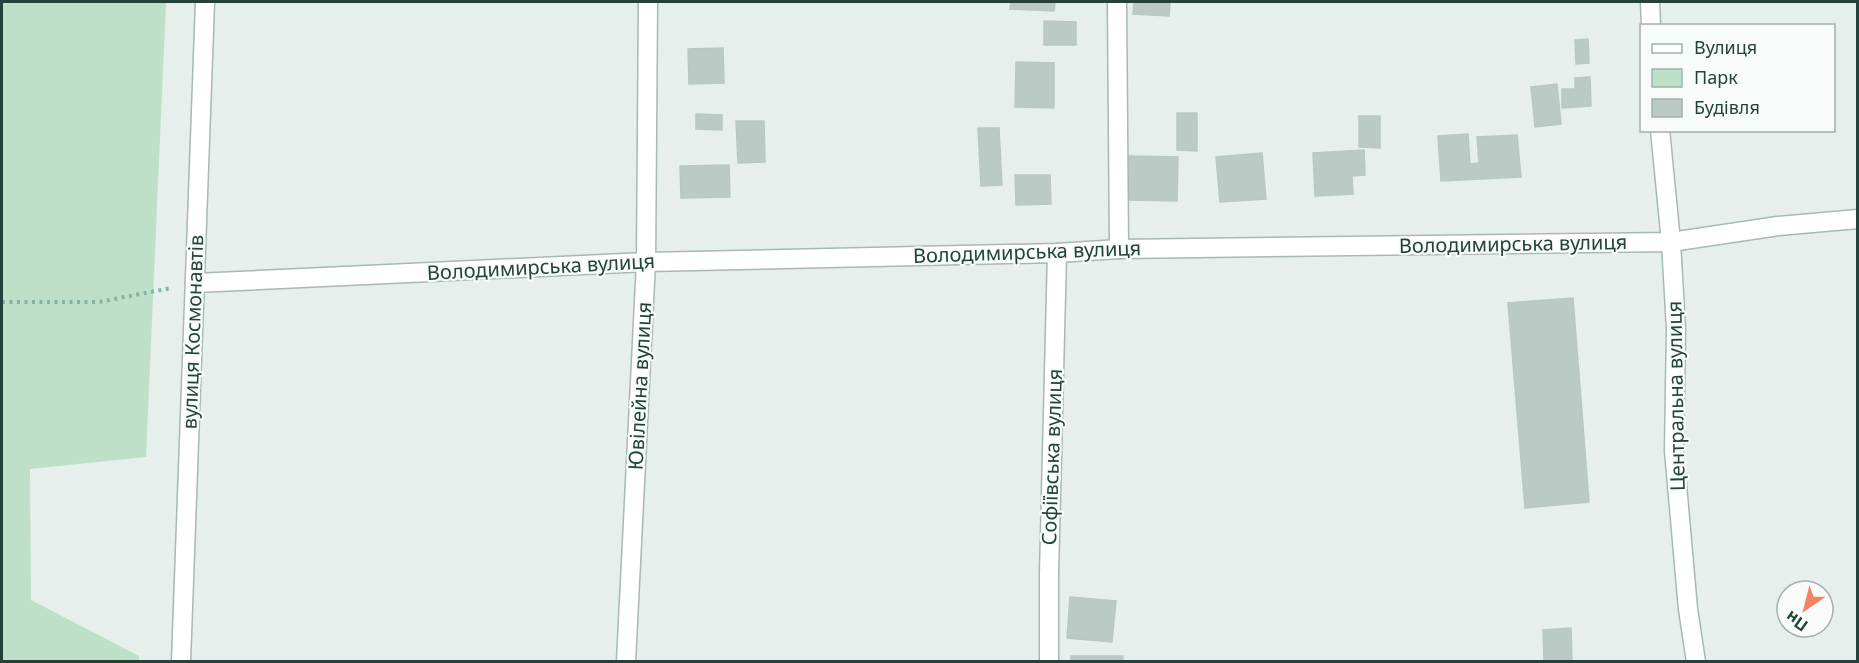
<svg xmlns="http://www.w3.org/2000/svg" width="1859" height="663" viewBox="0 0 1859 663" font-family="'Noto Sans',sans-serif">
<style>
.green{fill:#bfe0c8}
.building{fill:#bbcac4;stroke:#b8c9c2;stroke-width:1.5}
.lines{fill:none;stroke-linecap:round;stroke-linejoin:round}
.street-casing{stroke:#a8b8b2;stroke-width:21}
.secondary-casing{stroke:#a4bbb3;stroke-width:21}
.path{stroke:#86b3a5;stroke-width:4;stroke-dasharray:3 4.5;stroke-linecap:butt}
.street{stroke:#fff;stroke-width:18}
.secondary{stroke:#fff;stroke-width:18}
.labels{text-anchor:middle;stroke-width:4.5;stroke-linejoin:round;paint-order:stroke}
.street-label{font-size:20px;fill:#24423a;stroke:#f7fbf9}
</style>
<rect width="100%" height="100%" fill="#e6efeb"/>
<polygon class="green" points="2,2 166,2 146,457 30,469 31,600 139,656 139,661 2,661"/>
<g class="building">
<polygon points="1011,2 1055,2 1054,11 1010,9"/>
<polygon points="1134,2 1170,2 1169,16 1133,14"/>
<polygon points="1044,21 1076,22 1076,45 1044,45"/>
<polygon points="1588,39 1589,63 1576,64 1575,40"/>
<polygon points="723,48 724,83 689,84 688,49"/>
<polygon points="1016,62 1054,63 1054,108 1015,107"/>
<polygon points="1590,77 1591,106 1562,108 1562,89 1575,89 1575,78"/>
<polygon points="1557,84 1561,124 1535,127 1531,87"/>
<polygon points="1177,113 1197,113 1197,151 1177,150"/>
<polygon points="696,114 722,115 722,130 696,129"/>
<polygon points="1359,116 1380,116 1380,148 1359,147"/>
<polygon points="736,121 764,121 765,162 738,163"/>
<polygon points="978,128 999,128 1002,185 981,186"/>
<polygon points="1468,134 1470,164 1479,163 1477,137 1517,135 1521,177 1441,181 1438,136"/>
<polygon points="1364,150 1365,175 1352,176 1353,194 1315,196 1313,153"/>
<polygon points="1262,153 1266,199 1220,202 1216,157"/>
<polygon points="1129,156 1178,157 1177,201 1128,200"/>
<polygon points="729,165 730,197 681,198 680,166"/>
<polygon points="1015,175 1050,175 1051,204 1016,205"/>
<polygon points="1573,298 1589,502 1525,508 1508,303"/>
<polygon points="1070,597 1116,601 1112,642 1067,638"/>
<polygon points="1571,628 1572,661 1544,662 1543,630"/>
<rect x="1071" y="656" width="52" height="6"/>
</g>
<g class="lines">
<g class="street-casing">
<g id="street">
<polyline points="1117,2 1119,249"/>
<polyline points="1650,2 1651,26"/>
<polyline points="195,283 646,262 1057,253 1119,249 1671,242 1660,130"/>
<polyline points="181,662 205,2"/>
<polyline points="626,662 646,262 648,2"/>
<polyline points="1049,662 1049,574 1057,253"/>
</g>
</g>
<g class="secondary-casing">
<polyline id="secondary" points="1696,662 1688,609 1674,451 1676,329 1671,242 1778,226 1858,219"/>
</g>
<polyline class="path" points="2,302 99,302 171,288"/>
<use href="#street" class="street"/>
<use href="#secondary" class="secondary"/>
</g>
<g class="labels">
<g class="street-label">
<text transform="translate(1513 244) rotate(-1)" y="7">Володимирська вулиця</text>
<text transform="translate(1027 252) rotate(-2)" y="7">Володимирська вулиця</text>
<text transform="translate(541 267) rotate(-3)" y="7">Володимирська вулиця</text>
<text transform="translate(193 332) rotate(-88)" y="7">вулиця Космонавтів</text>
<text transform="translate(640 386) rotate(-87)" y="7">Ювілейна вулиця</text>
<text transform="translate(1676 396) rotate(-91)" y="7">Центральна вулиця</text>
<text transform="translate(1052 457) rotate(-88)" y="7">Софіївська вулиця</text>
</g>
</g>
<rect width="1859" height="663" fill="none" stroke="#24423a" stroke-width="6"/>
<rect x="1640" y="24" width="195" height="108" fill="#f7fbf9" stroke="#a3b1ad" stroke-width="1.5"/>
<rect x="1652" y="44" width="30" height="9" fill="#ffffff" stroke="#a3b1ad" stroke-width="1.5"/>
<text x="1694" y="54" font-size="18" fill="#24423a">Вулиця</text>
<rect x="1652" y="69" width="30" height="18" fill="#bfe0c8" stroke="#a3b1ad" stroke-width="1.5"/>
<text x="1694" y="84" font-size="18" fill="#24423a">Парк</text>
<rect x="1652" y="99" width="30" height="18" fill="#bbcac4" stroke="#a3b1ad" stroke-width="1.5"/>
<text x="1694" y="114" font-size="18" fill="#24423a">Будівля</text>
<g transform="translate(1805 609) rotate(215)"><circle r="28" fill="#f7fbf9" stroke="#a3b1ad" stroke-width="1.5"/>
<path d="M0-4.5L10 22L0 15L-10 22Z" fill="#f4845f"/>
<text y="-9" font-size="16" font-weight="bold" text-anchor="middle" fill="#24423a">Пн</text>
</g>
</svg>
